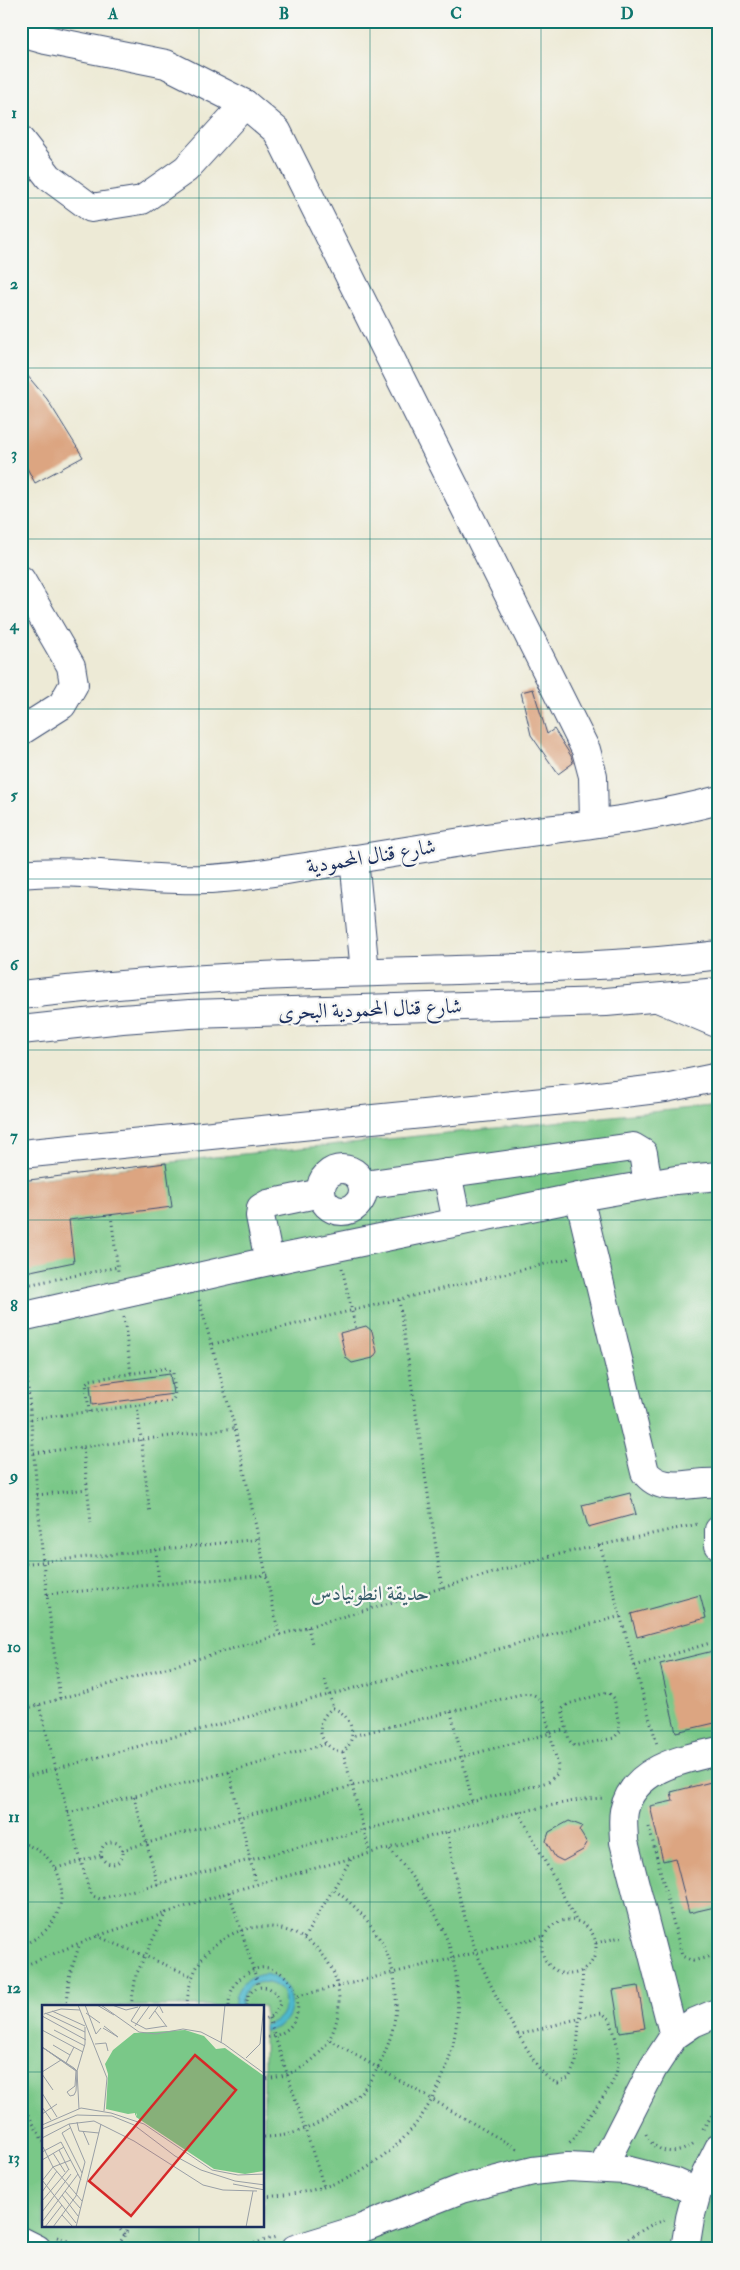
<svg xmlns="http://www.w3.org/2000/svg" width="740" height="2270" viewBox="0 0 740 2270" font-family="'IM FELL Double Pica',Amiri,serif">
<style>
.green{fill:#7ac888;stroke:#4a7c73;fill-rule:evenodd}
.water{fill:#4eb8cc;stroke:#347495}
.building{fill:#dca581}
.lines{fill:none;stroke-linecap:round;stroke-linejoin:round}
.minor-casing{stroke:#3a4b70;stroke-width:30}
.major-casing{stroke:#3a4b70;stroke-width:30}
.path{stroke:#3a4b70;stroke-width:3;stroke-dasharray:1 4;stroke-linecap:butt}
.minor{stroke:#fff;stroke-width:28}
.major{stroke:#fff;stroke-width:28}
.grid{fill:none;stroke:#0f766e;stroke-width:1;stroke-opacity:0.55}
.labels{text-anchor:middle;stroke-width:4.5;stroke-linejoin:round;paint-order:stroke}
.street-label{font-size:21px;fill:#1b2f5e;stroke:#f6f6f2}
.park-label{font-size:21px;fill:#385d6b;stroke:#f6f6f2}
.inset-road{fill:none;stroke:#999fa6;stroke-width:1}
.view{fill:#d62828;fill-opacity:0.15;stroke:#d62828;stroke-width:2.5}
.inset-edge{fill:none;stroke:#1b2f5e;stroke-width:2.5}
.neatline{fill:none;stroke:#0f766e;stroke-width:2}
.grid-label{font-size:16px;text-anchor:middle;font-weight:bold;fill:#0f766e}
</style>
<rect width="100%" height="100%" fill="#f6f6f2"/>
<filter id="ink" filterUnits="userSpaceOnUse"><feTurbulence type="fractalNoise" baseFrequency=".02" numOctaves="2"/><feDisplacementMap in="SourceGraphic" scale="10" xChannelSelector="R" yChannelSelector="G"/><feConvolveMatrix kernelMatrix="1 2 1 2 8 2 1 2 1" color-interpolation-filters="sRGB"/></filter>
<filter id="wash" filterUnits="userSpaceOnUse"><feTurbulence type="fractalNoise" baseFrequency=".0096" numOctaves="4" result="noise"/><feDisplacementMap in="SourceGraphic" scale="20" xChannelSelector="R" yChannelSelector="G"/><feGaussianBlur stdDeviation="1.12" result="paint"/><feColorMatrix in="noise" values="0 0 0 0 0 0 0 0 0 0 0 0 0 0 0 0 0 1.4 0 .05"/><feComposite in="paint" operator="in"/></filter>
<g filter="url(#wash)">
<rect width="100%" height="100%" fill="#edead6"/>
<path class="green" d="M719,1105V2249H21V1181L214,1157ZM44,2006H264V2226H44Z"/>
<path class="water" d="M265,1974C301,1982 300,2028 264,2031V2025C282,2022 289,2007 282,1991C267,1975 240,1982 241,2006H235C233,1987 248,1976 265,1974Z"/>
<g id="blocks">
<g class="building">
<polygon points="21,368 47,399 83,457 35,483 21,457"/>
<polygon points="533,689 547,734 554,729 571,756 573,763 558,774 531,735 521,692"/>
<polygon points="166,1163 172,1207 69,1220 74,1262 21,1273 21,1181"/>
<polygon points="366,1326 372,1331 377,1352 373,1358 352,1363 346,1358 340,1333"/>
<polygon points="170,1374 173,1394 92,1405 90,1385"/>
<polygon points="630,1493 636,1514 588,1527 582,1505"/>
<polygon points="700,1595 706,1618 637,1637 631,1614"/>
<polygon points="717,1650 719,1659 719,1722 676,1732 660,1664"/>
<polygon points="719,1780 719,1906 689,1913 675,1858 663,1861 650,1806 673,1801 671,1792"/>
<polygon points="569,1821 582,1826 579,1830 587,1843 583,1850 563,1861 555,1857 546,1841 549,1832"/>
<polygon points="638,1986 645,2028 620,2032 613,1990"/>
</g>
</g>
</g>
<g filter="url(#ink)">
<use href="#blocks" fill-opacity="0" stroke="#3a4b70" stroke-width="1"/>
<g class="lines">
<g class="minor-casing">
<g id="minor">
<polyline points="21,33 46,40 166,64 245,104 277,131 586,750 593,776 594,823"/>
<polyline points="21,141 49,177 91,208 142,200 186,169 245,104"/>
<polyline points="21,580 71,666 74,684 62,705 21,731"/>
<path d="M21,874C83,867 145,882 206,879C244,878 282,870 319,865C373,856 426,848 480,839C560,827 641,821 719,800"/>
<polyline points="21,1154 574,1099 665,1088 719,1077"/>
<circle cx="342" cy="1190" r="21"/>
<polyline points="447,1173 457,1222"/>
<polyline points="364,1185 633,1147 643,1153 648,1184"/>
<path d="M579,1197L645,1472C663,1496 693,1480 719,1483"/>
<polyline points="269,1261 260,1216 261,1208 268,1204 321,1193"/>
<polyline points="21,1317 269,1261 579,1197 676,1180 719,1176"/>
<polyline points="719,1530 719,1545"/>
<path d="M674,2036L624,1842C624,1832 622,1821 624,1811C633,1768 683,1759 719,1751"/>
<polyline points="602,2168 653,2068 674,2036 693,2023 719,2012"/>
<polyline points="21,2241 37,2249"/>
<polyline points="295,2249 360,2229 461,2189 533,2171 568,2167 626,2170 674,2182 697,2192"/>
<polyline points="685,2249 690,2218 697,2192 719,2148"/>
</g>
</g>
<g class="major-casing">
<g id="major">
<polyline points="354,859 365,972"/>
<path d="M21,995C153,979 285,974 417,971C518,968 619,967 719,955"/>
<polyline points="660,999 719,1024"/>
<polyline points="21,1030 122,1019 190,1014 606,1002 719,992"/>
</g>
</g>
<g class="path">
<polyline points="111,1215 118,1271"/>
<polyline points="342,1268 356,1329"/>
<polyline points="21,1286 118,1267"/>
<polyline points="199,1300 235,1428 279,1635"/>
<polyline points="399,1300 442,1588"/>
<polyline points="124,1317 131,1374"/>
<polyline points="24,1339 43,1562 60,1699"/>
<polyline points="213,1344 570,1258"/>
<polyline points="137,1405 150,1514"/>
<polyline points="31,1419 172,1401 175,1396 173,1373 167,1368 90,1380 86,1383 89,1412"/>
<polyline points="83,1448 91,1523"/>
<polyline points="34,1453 235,1428"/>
<polyline points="37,1495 87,1489"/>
<polyline points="600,1545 657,1744"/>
<polyline points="156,1550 159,1584"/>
<polyline points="21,1564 260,1539"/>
<polyline points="47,1594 268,1575"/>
<polyline points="308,1627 312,1644"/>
<polyline points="635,1666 710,1643"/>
<polyline points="325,1680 333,1708"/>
<polygon points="605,1693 609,1693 614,1698 620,1731 614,1738 574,1746 569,1740 562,1709 568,1704"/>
<path d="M39,1705L89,1890L93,1896L100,1899L548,1782L557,1774L558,1766L543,1704C538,1696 532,1692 522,1694L352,1736"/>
<path d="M333,1708C352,1715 359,1738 343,1752C319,1749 312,1721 333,1708Z"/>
<polyline points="21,1710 555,1555 698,1524"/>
<polyline points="451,1712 472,1801"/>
<polyline points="343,1752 370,1853"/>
<polyline points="229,1772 256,1884"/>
<polyline points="21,1778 621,1616"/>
<polyline points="134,1797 158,1885"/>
<polyline points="519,1812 576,1920"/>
<polyline points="68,1813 229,1772 325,1744"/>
<polyline points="649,1827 682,1956 693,1961 719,1954"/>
<path d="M448,1832C459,1917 479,1974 526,2047C534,2060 542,2078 558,2083L569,2078L576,2062L583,1970"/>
<circle cx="112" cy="1853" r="11"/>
<path d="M21,1843C76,1858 74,1928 21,1945"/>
<polyline points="122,1850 352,1786 566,1729"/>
<polyline points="56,1868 102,1855"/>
<polyline points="229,1892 259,1987"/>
<circle cx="569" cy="1947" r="27"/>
<polyline points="97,1936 192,1976"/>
<polyline points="304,1938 351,1859"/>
<polyline points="596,1943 625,1936"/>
<polyline points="21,1967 97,1936 229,1892 519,1812 584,1799 605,1798"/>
<polyline points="298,1996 544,1936"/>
<polyline points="67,2006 69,1977 80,1943"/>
<polyline points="131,2006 136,1975 166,1912"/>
<path d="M187,2006C188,1979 199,1954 223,1939C239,1929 259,1924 277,1928C366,1947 357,2071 264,2079"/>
<path d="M229,2006C229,1994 233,1984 243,1976C288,1940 329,2031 264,2038"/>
<path d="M247,2006C245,1983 276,1979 280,2004L274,2015L264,2019"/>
<polyline points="269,2018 324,2187"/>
<path d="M518,2035L595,2014L602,2013L610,2019C626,2068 619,2076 590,2115C583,2124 578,2135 569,2143"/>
<polyline points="330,2040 519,2150"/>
<polyline points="21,2102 44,2143"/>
<polyline points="703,2129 719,2104"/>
<path d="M646,2134C655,2154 678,2157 694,2143"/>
<path d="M264,2137C285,2137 304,2131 322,2121C352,2107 373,2083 385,2052C412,1988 388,1928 333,1889"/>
<path d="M264,2197C290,2195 316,2191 341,2181C427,2146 473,2048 453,1959C443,1918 416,1880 389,1848"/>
<polyline points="117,2226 125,2235"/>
<polyline points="57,2237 90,2249"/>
<polyline points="116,2249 130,2226"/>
<polyline points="235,2249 276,2237"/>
<polyline points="611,2249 651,2225 665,2220"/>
</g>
<use href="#minor" class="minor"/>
<use href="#major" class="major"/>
</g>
</g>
<path class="grid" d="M199,21V2006M370,21V2249M541,21V2249M21,198H719M21,368H719M21,539H719M21,709H719M21,879H719M21,1050H719M21,1220H719M21,1391H719M21,1561H719M21,1731H719M21,1902H719M21,2072H44M264,2072H719M199,2226V2249"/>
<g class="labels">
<g class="street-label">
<text transform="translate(371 856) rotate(-9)" y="7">شارع قنال المحمودية</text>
<text transform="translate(370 1009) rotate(-2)" y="7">شارع قنال المحمودية البحرى</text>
</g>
<g class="park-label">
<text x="370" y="1600">حديقة انطونيادس</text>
</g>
</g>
<g transform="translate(42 2005)">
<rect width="222" height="222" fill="#edead6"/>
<path d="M143,25L162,31L174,44L183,43L222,71V166L203,169L172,164L94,112L95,108L93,111V108L86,109L87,106L86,109L64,104L66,69L63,59L71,45L92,28Z" fill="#7ac888"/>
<path class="inset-road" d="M36,0L65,73L62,106M43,0L54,29L59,23M55,0L72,10M59,0L97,27L114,29L141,24L159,27L182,39L223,69M70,0L84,5L96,2M99,0L89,16L104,24L124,21M10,6L43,21M113,6L125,22M3,8L43,27M44,8L58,18M2,9L19,4L38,5M0,11L44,35M107,14L117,0L121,8M93,21L108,0M61,23L76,32L62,21M0,25L41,47M12,25L43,41M179,38L183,0M53,39L64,38L66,46M11,40L28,50M0,42L35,66L37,104M0,42L32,63L35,66L34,86L32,90L28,91L25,87L33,81L34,66L0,42M204,53L218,39L222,0M24,58L32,42M35,66L43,39V22M0,67L19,55M0,69L11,85M0,88L15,112M0,102L9,115M0,109L15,99M35,117L37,126L57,128M0,120L39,103L69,108L102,119L170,165L196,170L223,169M28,123L20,128L40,168M0,124L35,110L70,111L92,120L133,151L159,165L193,176L223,180M41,126L47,140M0,133L27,119L52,116L92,136L161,180L181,185L215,186M1,142L11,162L40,196M17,145L27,165M0,147L19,137L39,175M11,148L23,167M0,155L22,142M0,175L34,218M0,176L11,162L29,155M191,179L223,185M23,186L38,203M0,187L15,166M20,190L36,211M0,196L27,164M0,207L29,169M20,210L31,222M0,217L36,169M3,222L20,200M11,222L34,191L43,157L27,119M34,222L59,119M204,222L211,186"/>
<path class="view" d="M153,50L194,85L89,211L47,176Z"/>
<rect width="222" height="222" class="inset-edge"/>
</g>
<rect width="740" height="2270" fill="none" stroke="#f6f6f2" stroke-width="55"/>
<rect x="28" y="28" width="684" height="2214" class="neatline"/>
<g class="grid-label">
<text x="113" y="19">A</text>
<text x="284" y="19">B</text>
<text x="456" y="19">C</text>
<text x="627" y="19">D</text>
<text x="14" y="118">1</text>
<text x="14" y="289">2</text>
<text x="14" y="459">3</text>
<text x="14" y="630">4</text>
<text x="14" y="800">5</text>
<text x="14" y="970">6</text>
<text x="14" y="1141">7</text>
<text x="14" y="1311">8</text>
<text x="14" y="1481">9</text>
<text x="14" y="1652">10</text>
<text x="14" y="1822">11</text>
<text x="14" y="1993">12</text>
<text x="14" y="2163">13</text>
</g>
</svg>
